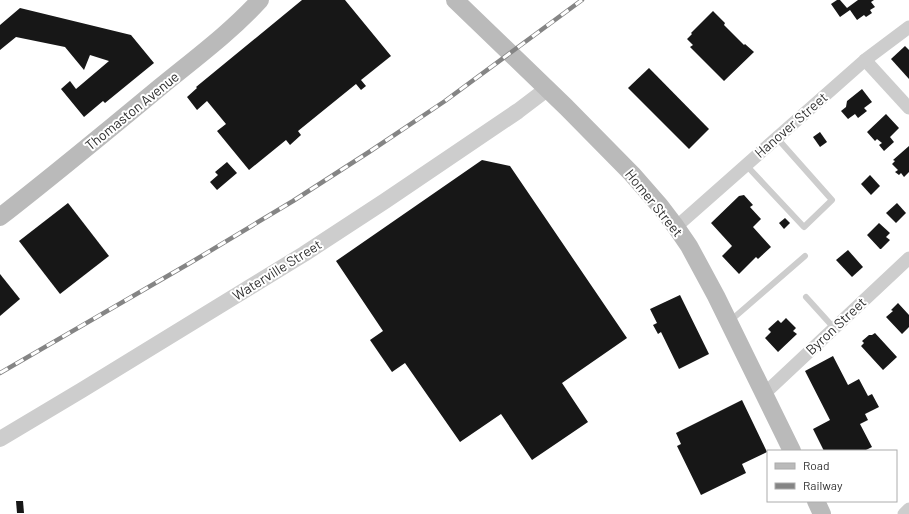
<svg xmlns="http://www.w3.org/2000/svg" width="909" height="514" viewBox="0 0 909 514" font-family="Barlow,sans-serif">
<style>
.building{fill:#171717}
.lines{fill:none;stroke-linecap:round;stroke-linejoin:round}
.service{stroke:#cdcdcd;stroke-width:6}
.minor{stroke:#cdcdcd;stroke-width:13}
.tertiary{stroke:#cdcdcd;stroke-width:16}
.secondary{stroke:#bababa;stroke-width:18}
.rail-casing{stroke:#858585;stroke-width:4.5}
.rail{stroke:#fff;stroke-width:3;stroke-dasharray:9;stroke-linecap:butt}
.labels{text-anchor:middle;stroke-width:4;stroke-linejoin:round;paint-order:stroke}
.street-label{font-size:14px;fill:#303030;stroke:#fff}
</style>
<rect width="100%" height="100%" fill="#fff"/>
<g class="building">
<polygon points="302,0 345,0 391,56 361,80 366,86 361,90 356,84 298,131 301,135 290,145 286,140 249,170 217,131 226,124 207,101 197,110 187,97 197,88 196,87"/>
<polygon points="837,0 840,0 847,8 858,0 874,0 871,2 875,7 870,10 872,13 866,17 864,15 857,20 850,10 840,17 831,4"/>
<polygon points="20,8 131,35 154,63 105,103 103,101 84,117 61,89 70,81 76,89 109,61 90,55 84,70 65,47 16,37 0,50 0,25"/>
<polygon points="713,11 725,23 724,25 744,45 745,44 754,52 724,81 690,47 693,45 687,39 692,34 691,33"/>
<polygon points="905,46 909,50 909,79 891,59"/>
<polygon points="649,68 709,129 689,149 628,88"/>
<polygon points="862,89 872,102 864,108 867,111 858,118 855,114 848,119 841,111 846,107 847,101"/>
<polygon points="886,114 899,128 890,137 894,142 884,151 879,145 882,143 877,139 875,141 867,132"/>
<polygon points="820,132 827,142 820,147 813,137"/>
<polygon points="909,146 909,172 904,177 901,173 899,175 895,172 898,170 892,164 895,161 893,160"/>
<polygon points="482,160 510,166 627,338 562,383 588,422 532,460 501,414 460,442 405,363 392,372 370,340 383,331 336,261"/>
<polygon points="227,162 237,173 217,190 210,182 218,175 215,172"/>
<polygon points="870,175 880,186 871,195 861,184"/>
<polygon points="744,195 753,205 750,207 761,219 753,227 771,247 758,259 756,257 739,274 722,256 732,246 711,223 739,196"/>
<polygon points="68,203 109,256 60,294 19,241"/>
<polygon points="897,203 906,213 896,223 886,213"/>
<polygon points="785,218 790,223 784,229 779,223"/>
<polygon points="879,223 890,233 886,237 890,240 881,249 880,249 867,235"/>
<polygon points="848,250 863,267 852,277 836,260"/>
<polygon points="0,274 20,299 0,316"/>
<polygon points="680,295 709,354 679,369 661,332 658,334 653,325 657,323 650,309"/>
<polygon points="898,303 909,315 909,327 902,334 886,317 893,311 891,310"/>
<polygon points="786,318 796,328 793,331 797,334 778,352 765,338 771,332 768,329 778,320 781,323"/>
<polygon points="875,333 897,357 883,370 861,346 864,343 862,341 869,335 872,335"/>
<polygon points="833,356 848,385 859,379 868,396 872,394 879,407 865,414 868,420 860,424 872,447 864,451 824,451 813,429 830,420 805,371"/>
<polygon points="742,400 767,452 742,464 746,473 701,495 677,446 681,444 676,433"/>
<polygon points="16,501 23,501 24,513 17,513"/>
</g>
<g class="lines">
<g class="service">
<polyline points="746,165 804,227 832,200 777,138"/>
<polyline points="806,297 834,328"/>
<polyline points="730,321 805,256"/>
</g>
<g class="minor">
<polyline points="865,60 909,108"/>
<polyline points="676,227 865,60 909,27"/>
<polyline points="764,394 909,258"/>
<polyline points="904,514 909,509"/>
</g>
<polyline class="tertiary" points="0,439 82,390 304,254 385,201 518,111 547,89"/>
<g class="secondary">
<polyline points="455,0 566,107 632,174 660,206 676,227 689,246 716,296 792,451"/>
<path d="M0,217C54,175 106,132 159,88C193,60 230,33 260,0"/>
<polyline points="816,501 822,514"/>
</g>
<g class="rail-casing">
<polyline id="rail" points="0,373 190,263 293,201 369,152 445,101 582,0"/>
</g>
<use href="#rail" class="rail"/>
</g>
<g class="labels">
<g class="street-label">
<text transform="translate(132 111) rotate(-39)" y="5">Thomaston Avenue</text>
<text transform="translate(791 125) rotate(-41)" y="5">Hanover Street</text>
<text transform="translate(654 203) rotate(51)" y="5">Homer Street</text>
<text transform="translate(277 270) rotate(-32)" y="5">Waterville Street</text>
<text transform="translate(836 326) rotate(-43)" y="5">Byron Street</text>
</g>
</g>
<rect x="767" y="450" width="130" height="52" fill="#ffffff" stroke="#acacac"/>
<rect x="775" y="463" width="20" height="6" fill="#bababa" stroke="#acacac"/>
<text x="803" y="470" font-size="12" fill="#303030">Road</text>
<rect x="775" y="483" width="20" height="6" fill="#858585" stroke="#acacac"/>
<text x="803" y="490" font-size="12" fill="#303030">Railway</text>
</svg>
